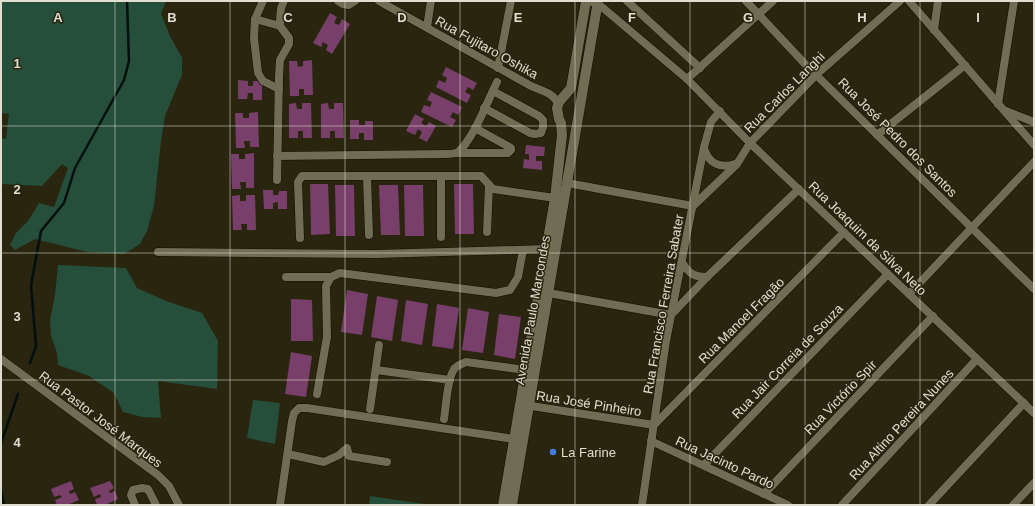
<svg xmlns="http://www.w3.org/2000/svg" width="1035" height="506" viewBox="0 0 1035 506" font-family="Arial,sans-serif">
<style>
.green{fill:#254f3a}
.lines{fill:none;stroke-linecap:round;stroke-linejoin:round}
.stream{stroke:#030e0f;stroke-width:2.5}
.building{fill:#783f6b}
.minor-casing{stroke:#120e00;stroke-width:9}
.tertiary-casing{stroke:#120e00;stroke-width:11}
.minor{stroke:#716c54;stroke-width:8}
.tertiary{stroke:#716c54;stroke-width:10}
.grid{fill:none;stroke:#e0ded0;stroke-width:1;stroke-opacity:0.55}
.shop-dot{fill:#3f7fe0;stroke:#29250f;stroke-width:1.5}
.labels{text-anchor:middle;stroke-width:3;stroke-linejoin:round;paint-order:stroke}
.street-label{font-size:13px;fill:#e0ded0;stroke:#29250f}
.poi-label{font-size:13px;fill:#e0ded0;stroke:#29250f;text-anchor:start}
.grid-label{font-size:13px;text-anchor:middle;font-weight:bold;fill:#e0ded0;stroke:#29250f;stroke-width:3;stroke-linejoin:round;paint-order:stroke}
</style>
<rect width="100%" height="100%" fill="#29250f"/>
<g class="green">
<polygon points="1,1 166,1 161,14 170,36 182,58 182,75 165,116 161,141 154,206 147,231 140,244 124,254 87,252 35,239 15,250 10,245 16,233 28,221 39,203 54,207 68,168 62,164 42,186 1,184 1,138 6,139 9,114 1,113"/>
<polygon points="58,265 126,268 137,288 166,301 202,313 218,341 217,389 158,381 161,418 142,417 123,412 114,393 89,376 58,365 57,353 51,336 50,320 55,295"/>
<polygon points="253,400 280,403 275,444 247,438"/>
<polygon points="370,496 431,505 369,505"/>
</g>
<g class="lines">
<g class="stream">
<polyline points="30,363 36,346 31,285 41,231 64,203 75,168 124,80 129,61 127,1"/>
<polyline points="1,443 18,394"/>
<polyline points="1,490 4,505"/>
</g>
</g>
<g class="building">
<polygon points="330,13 337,17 334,23 339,25 342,19 350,24 332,54 326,50 328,45 323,42 321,47 313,43"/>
<polygon points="312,60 313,95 304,95 304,89 299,89 299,96 290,96 289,61 297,61 298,67 303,66 303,61"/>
<polygon points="446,67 477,83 473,90 468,87 465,92 471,95 467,103 436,87 439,80 445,83 447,78 442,75"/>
<polygon points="238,80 248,81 248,86 253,86 253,81 262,81 262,100 253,100 253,93 248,93 247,99 238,99"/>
<polygon points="431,92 462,107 458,115 453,112 450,117 456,120 452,127 421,112 424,105 430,107 432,102 427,100"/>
<polygon points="296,103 297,109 302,109 302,103 311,103 312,138 303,138 303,131 298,131 298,138 289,138 289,104"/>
<polygon points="328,103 329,109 334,109 334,103 343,103 344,138 335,138 335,131 330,131 330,138 321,138 321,104"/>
<polygon points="258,112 259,147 250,147 250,141 244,141 245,148 236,148 235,113 243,113 243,118 249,118 249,113"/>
<polygon points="415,114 424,119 421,123 426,126 429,122 436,126 427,142 419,138 422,132 418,129 415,135 406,131"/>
<polygon points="350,120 359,120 359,125 365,125 365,121 373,121 373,140 364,140 364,133 359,133 359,139 350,139"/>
<polygon points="526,145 545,147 544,156 536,156 536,161 542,161 542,170 523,168 524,159 529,160 529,154 525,154"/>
<polygon points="254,153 254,188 246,188 246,182 240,182 241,189 232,189 231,154 239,154 239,159 245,159 245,154"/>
<polygon points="310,184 328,184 330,234 311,235"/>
<polygon points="454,184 473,184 474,234 455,234"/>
<polygon points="335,185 354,185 355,236 336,236"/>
<polygon points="379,185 398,185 400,235 381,235"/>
<polygon points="404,185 423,185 424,236 405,236"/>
<polygon points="263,190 273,190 273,195 278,195 279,191 287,191 287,209 278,209 278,202 273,203 273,209 264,209"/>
<polygon points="240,195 240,201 246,201 246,195 255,195 256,230 247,230 247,224 241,224 242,230 233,230 232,196"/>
<polygon points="347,290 368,294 362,335 341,332"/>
<polygon points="377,296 398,300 392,341 371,337"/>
<polygon points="291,299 312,300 313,341 291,341"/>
<polygon points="406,300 428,304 422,345 401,341"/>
<polygon points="437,304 459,308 453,349 432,346"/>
<polygon points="468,308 489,312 483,353 462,350"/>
<polygon points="499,314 521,317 515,359 494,355"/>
<polygon points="291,352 312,356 306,397 285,394"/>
<polygon points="71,481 74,489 69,491 70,494 75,492 79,500 67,505 57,505 55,500 62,497 60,495 54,497 51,489"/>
<polygon points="110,481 114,488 109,491 110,493 115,491 118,499 105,505 97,505 95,499 101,497 100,494 94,497 90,488"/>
</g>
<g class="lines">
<g class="minor-casing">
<g id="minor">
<polyline points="263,1 255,19 254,38 258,73 263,81 279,89"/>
<polyline points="338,1 343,4 349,5 355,1"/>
<path d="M379,1L531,86C541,90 556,94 558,105"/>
<polyline points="590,1 602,7 687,79 750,143 1034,413"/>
<polyline points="627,1 700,68"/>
<polyline points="746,1 806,65 1034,289"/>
<polyline points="909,1 1034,145"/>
<polyline points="255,19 280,26"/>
<polyline points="427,27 431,1"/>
<polyline points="934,30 938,1"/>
<polyline points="498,68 511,1"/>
<polyline points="687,79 773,1"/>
<polyline points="998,104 1014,1"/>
<polyline points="484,108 530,133 535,134 541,133 543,127 543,120 539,116 493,91"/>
<polyline points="1006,111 1034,122"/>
<polyline points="877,135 965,65"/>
<path d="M704,148C708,163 720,169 735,164"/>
<polyline points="457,153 508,153 511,150 511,148 475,128"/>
<path d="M277,156L445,154C449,154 455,154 458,152C473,140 488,100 497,82"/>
<polyline points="441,176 441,237"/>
<polyline points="367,177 369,235"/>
<polyline points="277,180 279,76 280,60 289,44 289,38 280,26 280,20 281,8 284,1"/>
<polyline points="567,183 693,206"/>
<polyline points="693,206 737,164 750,143 817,74 900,1"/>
<polyline points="487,232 489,185"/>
<polyline points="300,238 298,182 302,176 481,176 493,189 555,198"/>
<polyline points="158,252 377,254 547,249"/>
<path d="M682,262C689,274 694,277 707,277"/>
<polyline points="286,277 331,277"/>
<polyline points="543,292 671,315 707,277 799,189"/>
<polyline points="909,294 1034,162"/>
<polyline points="1,359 158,475 169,486 179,505"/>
<polyline points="376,370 450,380"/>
<polyline points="317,394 327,337 326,286 331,277 340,273 496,293 510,290 518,277 523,250"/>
<polyline points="525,405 654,425 844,232"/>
<polyline points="370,409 379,345"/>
<path d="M444,419C446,407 447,381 453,371C455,366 461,364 466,362L526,370"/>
<polyline points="651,441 788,505"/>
<polyline points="288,454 324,462 339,455 347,448 349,456 387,462"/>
<polyline points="704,465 888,274"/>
<polyline points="764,494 933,316"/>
<polyline points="135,505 131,495 133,490 142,488 148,489 156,505"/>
<polyline points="280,505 292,421 294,413 299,408 307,408 514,439"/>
<polyline points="642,505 666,341 704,147 711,122 720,111"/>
<polyline points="842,505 977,359"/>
<polyline points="929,505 1024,403"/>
<polyline points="1013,505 1034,483"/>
</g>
</g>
<g class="tertiary-casing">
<g id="tertiary">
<polyline points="503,505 555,198 562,135 561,123 559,119 557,108 559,102 571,88 586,1"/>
<polyline points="512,505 598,1"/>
</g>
</g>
<use href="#minor" class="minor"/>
<use href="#tertiary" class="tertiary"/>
</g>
<path class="grid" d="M115,1V505M230,1V505M345,1V505M460,1V505M575,1V505M690,1V505M805,1V505M920,1V505M1,126H1034M1,253H1034M1,380H1034"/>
<circle class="shop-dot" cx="553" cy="452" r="4"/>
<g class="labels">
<g class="street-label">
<text transform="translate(487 47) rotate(29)" y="5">Rua Fujitaro Oshika</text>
<text transform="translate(784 92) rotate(-45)" y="5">Rua Carlos Langhi</text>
<text transform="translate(898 137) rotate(45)" y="5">Rua José Pedro dos Santos</text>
<text transform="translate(868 238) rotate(44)" y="5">Rua Joaquim da Silva Neto</text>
<text transform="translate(663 304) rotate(-80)" y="5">Rua Francisco Ferreira Sabater</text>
<text transform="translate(532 310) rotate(-80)" y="5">Avenida Paulo Marcondes</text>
<text transform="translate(741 320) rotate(-45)" y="5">Rua Manoel Fragão</text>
<text transform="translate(787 361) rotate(-46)" y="5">Rua Jair Correia de Souza</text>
<text transform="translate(840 397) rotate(-46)" y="5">Rua Victório Spir</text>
<text transform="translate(589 403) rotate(9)" y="5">Rua José Pinheiro</text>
<text transform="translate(101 419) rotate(37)" y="5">Rua Pastor José Marques</text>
<text transform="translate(901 424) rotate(-47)" y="5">Rua Altino Pereira Nunes</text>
<text transform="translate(725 462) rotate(25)" y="5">Rua Jacinto Pardo</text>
</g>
<g class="poi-label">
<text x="561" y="457">La Farine</text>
</g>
</g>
<g class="grid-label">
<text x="58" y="22">A</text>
<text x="172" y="22">B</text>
<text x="288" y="22">C</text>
<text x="402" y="22">D</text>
<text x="518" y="22">E</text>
<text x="632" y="22">F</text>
<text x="748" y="22">G</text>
<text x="862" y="22">H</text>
<text x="978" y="22">I</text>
<text x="17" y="68">1</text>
<text x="17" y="194">2</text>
<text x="17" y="321">3</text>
<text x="17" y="447">4</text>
</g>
<rect width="1035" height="506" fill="none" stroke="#e0ded0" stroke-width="4"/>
</svg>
